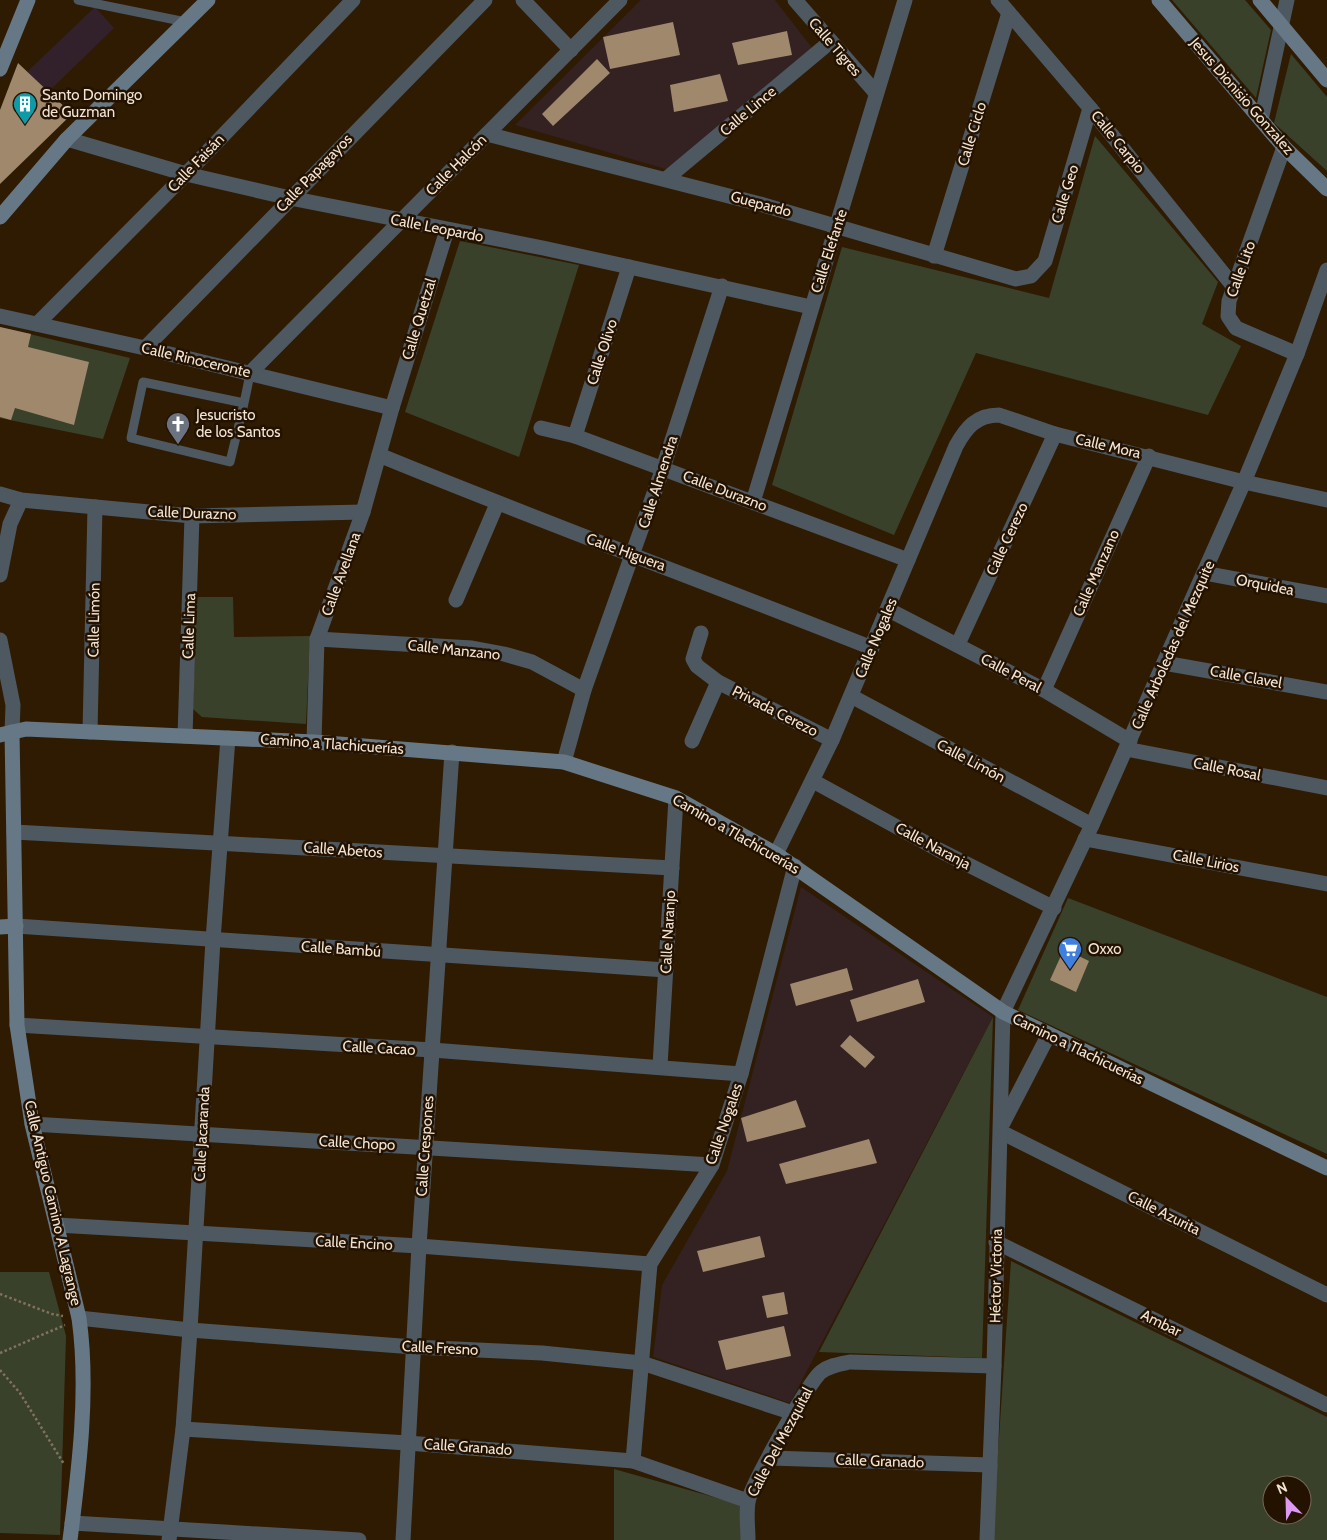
<svg xmlns="http://www.w3.org/2000/svg" width="1327" height="1540" viewBox="0 0 1327 1540" font-family="Cabin,sans-serif">
<style>
.commercial{fill:#32212b}
.education{fill:#342122}
.green{fill:#3a412a;fill-rule:evenodd}
.building{fill:#a0886d}
.lines{fill:none;stroke-linecap:round;stroke-linejoin:round}
.path{stroke:#82725d;stroke-width:2.5;stroke-dasharray:2.5 2.5;stroke-linecap:butt}
.lane{stroke:#4d5861;stroke-width:9}
.street{stroke:#4d5861;stroke-width:15}
.secondary{stroke:#667885;stroke-width:15}
.labels{text-anchor:middle;stroke-width:5;stroke-linejoin:round;paint-order:stroke}
.street-label{font-size:15px;fill:#f2e5d6;stroke:#241200}
.poi-label{font-size:15px;fill:#f2e5d6;stroke:#241200;text-anchor:start}
</style>
<rect width="100%" height="100%" fill="#2e1b02"/>
<polygon class="commercial" points="95,7 114,28 48,92 27,72"/>
<g class="education">
<polygon points="641,0 775,0 813,49 669,170 515,125"/>
<polygon points="801,887 993,1017 790,1403 653,1357 662,1285 727,1171"/>
</g>
<g class="green">
<polygon points="1172,0 1245,0 1271,30 1256,98"/>
<polygon points="1291,54 1327,97 1327,171 1274,123"/>
<polygon points="1095,136 1218,282 1202,324 1241,346 1208,415 976,353 894,535 772,485 842,247 1049,298"/>
<polygon points="460,241 579,265 519,457 405,412"/>
<polygon points="0,327 130,358 103,439 0,418"/>
<polygon points="197,597 233,597 234,637 310,636 306,724 202,717 193,709"/>
<polygon points="1068,898 1327,997 1327,1154 1018,1010"/>
<polygon points="993,1017 982,1358 819,1352"/>
<path d="M1011,1261L1327,1417V1540H992ZM1272,1485H1302V1515H1272Z"/>
<polygon points="0,1272 49,1272 66,1336 60,1535 0,1533"/>
<polygon points="614,1469 742,1505 743,1540 614,1540"/>
</g>
<g class="building">
<polygon points="673,22 680,55 610,69 603,37"/>
<polygon points="787,31 792,55 738,65 732,43"/>
<polygon points="597,59 610,73 553,126 542,114"/>
<polygon points="18,63 72,114 0,184 0,110"/>
<polygon points="720,74 728,101 674,112 670,85"/>
<polygon points="0,327 31,334 28,347 89,362 74,425 15,408 11,420 0,417"/>
<polygon points="1064,949 1089,961 1076,992 1050,980"/>
<polygon points="847,968 853,990 796,1006 790,984"/>
<polygon points="918,979 925,1002 857,1022 850,1000"/>
<polygon points="850,1035 875,1057 865,1068 840,1046"/>
<polygon points="796,1100 806,1127 747,1142 741,1118"/>
<polygon points="869,1139 877,1163 786,1184 779,1164"/>
<polygon points="760,1236 765,1257 703,1272 697,1251"/>
<polygon points="784,1292 788,1314 767,1318 762,1296"/>
<polygon points="784,1326 791,1356 726,1370 718,1341"/>
</g>
<g class="lines">
<g class="path">
<polyline points="0,1294 52,1314 63,1316"/>
<polyline points="0,1353 65,1325"/>
<polyline points="0,1370 20,1393 64,1464"/>
</g>
<g class="lane">
<polyline points="78,0 186,22"/>
<path d="M244,403L143,382L131,438L230,462C237,432 245,403 250,373"/>
</g>
<g class="street">
<polyline points="523,0 571,50"/>
<polyline points="795,0 876,93"/>
<polyline points="998,0 1090,108 1234,287"/>
<polyline points="1261,120 1287,0"/>
<polyline points="487,134 760,204 1016,279 1031,276 1045,261 1090,108"/>
<polyline points="67,139 186,174 290,198 543,248 811,307"/>
<polyline points="1284,147 1229,301 1228,316 1236,328 1297,354"/>
<polyline points="666,179 830,42"/>
<polyline points="934,256 1009,13"/>
<polyline points="0,316 145,348 392,408"/>
<polyline points="37,324 186,174 353,0"/>
<polyline points="145,348 485,0"/>
<polyline points="250,373 620,0"/>
<polyline points="541,428 575,436 908,560"/>
<polyline points="575,436 629,267"/>
<path d="M379,455C542,522 708,583 872,648"/>
<polyline points="0,494 21,500 192,516 363,512"/>
<polyline points="753,502 905,0"/>
<polyline points="1204,573 1327,596"/>
<polyline points="0,575 10,524 21,500"/>
<polyline points="456,600 497,504"/>
<polyline points="889,610 1044,690 1130,741"/>
<polyline points="701,633 693,659 697,666 718,682 832,740"/>
<polyline points="317,639 472,648 504,654 532,662 584,690"/>
<polyline points="0,640 13,705 12,732"/>
<polyline points="958,644 1055,434"/>
<polyline points="1164,663 1327,692"/>
<polyline points="1044,690 1149,456"/>
<polyline points="851,696 1092,825"/>
<polyline points="90,732 95,507"/>
<polyline points="185,736 192,516"/>
<polyline points="692,741 718,682"/>
<polyline points="314,742 317,639 363,512 392,408 447,230"/>
<polyline points="1126,749 1327,788"/>
<polyline points="564,762 584,690 663,468 722,286"/>
<polyline points="813,781 939,850 1054,908"/>
<polyline points="14,832 672,868"/>
<polyline points="1085,839 1327,884"/>
<path d="M776,854L832,740L956,446C966,428 976,415 999,415L1055,434L1244,482L1327,500"/>
<polyline points="16,926 666,970"/>
<polyline points="17,1025 432,1050 741,1074"/>
<polyline points="660,1066 676,798"/>
<polyline points="1003,1123 1048,1036"/>
<polyline points="32,1124 712,1165"/>
<polyline points="1001,1132 1327,1295"/>
<polyline points="57,1225 419,1246 650,1264"/>
<polyline points="996,1242 1327,1405"/>
<polyline points="79,1318 190,1330 414,1347 542,1353 642,1363 793,1413"/>
<polyline points="183,1429 408,1443 633,1461 748,1501"/>
<polyline points="770,1458 990,1465"/>
<polyline points="633,1461 650,1264 712,1165 741,1074 795,866"/>
<polyline points="72,1523 359,1540"/>
<polyline points="169,1540 183,1429 190,1330 213,940 228,738"/>
<polyline points="403,1540 419,1246 452,752"/>
<path d="M748,1540C748,1528 746,1514 748,1502C750,1487 809,1381 821,1372C830,1365 840,1364 850,1362L994,1366"/>
<polyline points="987,1540 994,1366 1003,1012 1092,825 1244,482 1297,354 1327,270"/>
</g>
<g class="secondary">
<polyline points="1159,0 1284,147 1327,189"/>
<polyline points="1260,0 1327,80"/>
<polyline points="0,69 28,0"/>
<polyline points="0,217 67,139 208,0"/>
<path d="M12,732L17,1025L32,1124L79,1318C89,1390 79,1469 70,1540"/>
<polyline points="0,735 26,729 314,742 564,762 676,798 776,854 1003,1012 1327,1168"/>
<polyline points="0,927 16,926"/>
</g>
</g>
<defs>
<g id="building-pin" transform="scale(1.25)"><path d="M0 17L-7.5 6A9.5 9.5 0 1 1 7.5 6Z" fill="#0f9aa8" stroke="#241200"/><path d="M-4-6H4V6H1V3H-1V6H-4ZM-2.5-4.3h1.7v1.8h-1.7ZM.8-4.3h1.7v1.8H.8ZM-2.5-1h1.7V.8h-1.7ZM.8-1h1.7V.8H.8Z" fill="#fff"/></g>
<g id="church-pin" transform="scale(1.25)"><path d="M0 17L-7.5 6A9.5 9.5 0 1 1 7.5 6Z" fill="#6b7280" stroke="#241200"/><path d="M-1.2-6h2.4v3.5h3.3v2.4h-3.3V6h-2.4V-.1h-3.3v-2.4h3.3Z" fill="#fff"/></g>
<g id="supermarket-pin" transform="scale(1.25)"><path d="M0 17L-7.5 6A9.5 9.5 0 1 1 7.5 6Z" fill="#3f7fe0" stroke="#241200"/><path d="M-6-5.5h2.5l.6 2H6L4.5 2H-2.5L-4.4-4H-6ZM-1.5 3.2a1.3 1.3 0 1 0 .1 0ZM3 3.2a1.3 1.3 0 1 0 .1 0Z" fill="#fff"/></g>
</defs>
<g fill-rule="evenodd">
<use href="#building-pin" x="25" y="104"/>
<use href="#church-pin" x="178" y="424"/>
<use href="#supermarket-pin" x="1070" y="949"/>
</g>
<g class="labels">
<g class="street-label">
<text transform="translate(835 47) rotate(49)" y="5">Calle Tigres</text>
<text transform="translate(1242 96) rotate(49)" y="5">Jesus Dionisio Gonzalez</text>
<text transform="translate(748 111) rotate(-40)" y="5">Calle Lince</text>
<text transform="translate(972 134) rotate(-73)" y="5">Calle Ciclo</text>
<text transform="translate(1118 142) rotate(51)" y="5">Calle Carpio</text>
<text transform="translate(196 163) rotate(-46)" y="5">Calle Faisán</text>
<text transform="translate(456 165) rotate(-45)" y="5">Calle Halcón</text>
<text transform="translate(314 173) rotate(-46)" y="5">Calle Papagayos</text>
<text transform="translate(1065 194) rotate(-73)" y="5">Calle Geo</text>
<text transform="translate(761 204) rotate(15)" y="5">Guepardo</text>
<text transform="translate(437 228) rotate(11)" y="5">Calle Leopardo</text>
<text transform="translate(829 251) rotate(-72)" y="5">Calle Elefante</text>
<text transform="translate(1241 269) rotate(-70)" y="5">Calle Lito</text>
<text transform="translate(419 319) rotate(-73)" y="5">Calle Quetzal</text>
<text transform="translate(602 352) rotate(-72)" y="5">Calle Olivo</text>
<text transform="translate(196 360) rotate(13)" y="5">Calle Rinoceronte</text>
<text transform="translate(1108 446) rotate(13)" y="5">Calle Mora</text>
<text transform="translate(658 482) rotate(-72)" y="5">Calle Almendra</text>
<text transform="translate(725 491) rotate(21)" y="5">Calle Durazno</text>
<text transform="translate(192 513) rotate(2)" y="5">Calle Durazno</text>
<text transform="translate(1007 539) rotate(-65)" y="5">Calle Cerezo</text>
<text transform="translate(626 552) rotate(20)" y="5">Calle Higuera</text>
<text transform="translate(1096 573) rotate(-66)" y="5">Calle Manzano</text>
<text transform="translate(341 574) rotate(-70)" y="5">Calle Avellana</text>
<text transform="translate(1265 585) rotate(11)" y="5">Orquidea</text>
<text transform="translate(94 620) rotate(-89)" y="5">Calle Limón</text>
<text transform="translate(189 626) rotate(-88)" y="5">Calle Lima</text>
<text transform="translate(876 638) rotate(-67)" y="5">Calle Nogales</text>
<text transform="translate(1173 645) rotate(-66)" y="5">Calle Arboledas del Mezquite</text>
<text transform="translate(454 650) rotate(6)" y="5">Calle Manzano</text>
<text transform="translate(1011 673) rotate(28)" y="5">Calle Peral</text>
<text transform="translate(1246 677) rotate(10)" y="5">Calle Clavel</text>
<text transform="translate(775 711) rotate(27)" y="5">Privada Cerezo</text>
<text transform="translate(332 744) rotate(4)" y="5">Camino a Tlachicuerías</text>
<text transform="translate(971 761) rotate(28)" y="5">Calle Limón</text>
<text transform="translate(1227 769) rotate(11)" y="5">Calle Rosal</text>
<text transform="translate(736 834) rotate(30)" y="5">Camino a Tlachicuerías</text>
<text transform="translate(933 846) rotate(28)" y="5">Calle Naranja</text>
<text transform="translate(343 850) rotate(4)" y="5">Calle Abetos</text>
<text transform="translate(1206 861) rotate(11)" y="5">Calle Lirios</text>
<text transform="translate(668 932) rotate(-87)" y="5">Calle Naranjo</text>
<text transform="translate(341 949) rotate(4)" y="5">Calle Bambú</text>
<text transform="translate(379 1048) rotate(3)" y="5">Calle Cacao</text>
<text transform="translate(1078 1049) rotate(26)" y="5">Camino a Tlachicuerías</text>
<text transform="translate(724 1124) rotate(-71)" y="5">Calle Nogales</text>
<text transform="translate(202 1134) rotate(-87)" y="5">Calle Jacaranda</text>
<text transform="translate(357 1143) rotate(3)" y="5">Calle Chopo</text>
<text transform="translate(425 1146) rotate(-86)" y="5">Calle Crespones</text>
<text transform="translate(53 1203) rotate(77)" y="5">Calle Antiguo Camino A Lagrange</text>
<text transform="translate(1164 1213) rotate(27)" y="5">Calle Azurita</text>
<text transform="translate(354 1243) rotate(3)" y="5">Calle Encino</text>
<text transform="translate(996 1276) rotate(-89)" y="5">Héctor Victoria</text>
<text transform="translate(1161 1323) rotate(26)" y="5">Ambar</text>
<text transform="translate(440 1348) rotate(3)" y="5">Calle Fresno</text>
<text transform="translate(780 1442) rotate(-62)" y="5">Calle Del Mezquital</text>
<text transform="translate(468 1447) rotate(4)" y="5">Calle Granado</text>
<text transform="translate(880 1461) rotate(2)" y="5">Calle Granado</text>
</g>
<g class="poi-label">
<text x="42" y="100">Santo Domingo<tspan x="42" dy="17">de Guzman</tspan></text>
<text x="196" y="420">Jesucristo<tspan x="196" dy="17">de los Santos</tspan></text>
<text x="1088" y="954">Oxxo</text>
</g>
</g>
<g transform="translate(1287 1500) rotate(337)"><circle r="24" fill="#241200" stroke="#766656"/>
<path d="M0-4L9 19L0 12L-9 19Z" fill="#dd99f3"/>
<text y="-8" font-size="14" font-weight="bold" text-anchor="middle" fill="#f2e5d6">N</text>
</g>
</svg>
